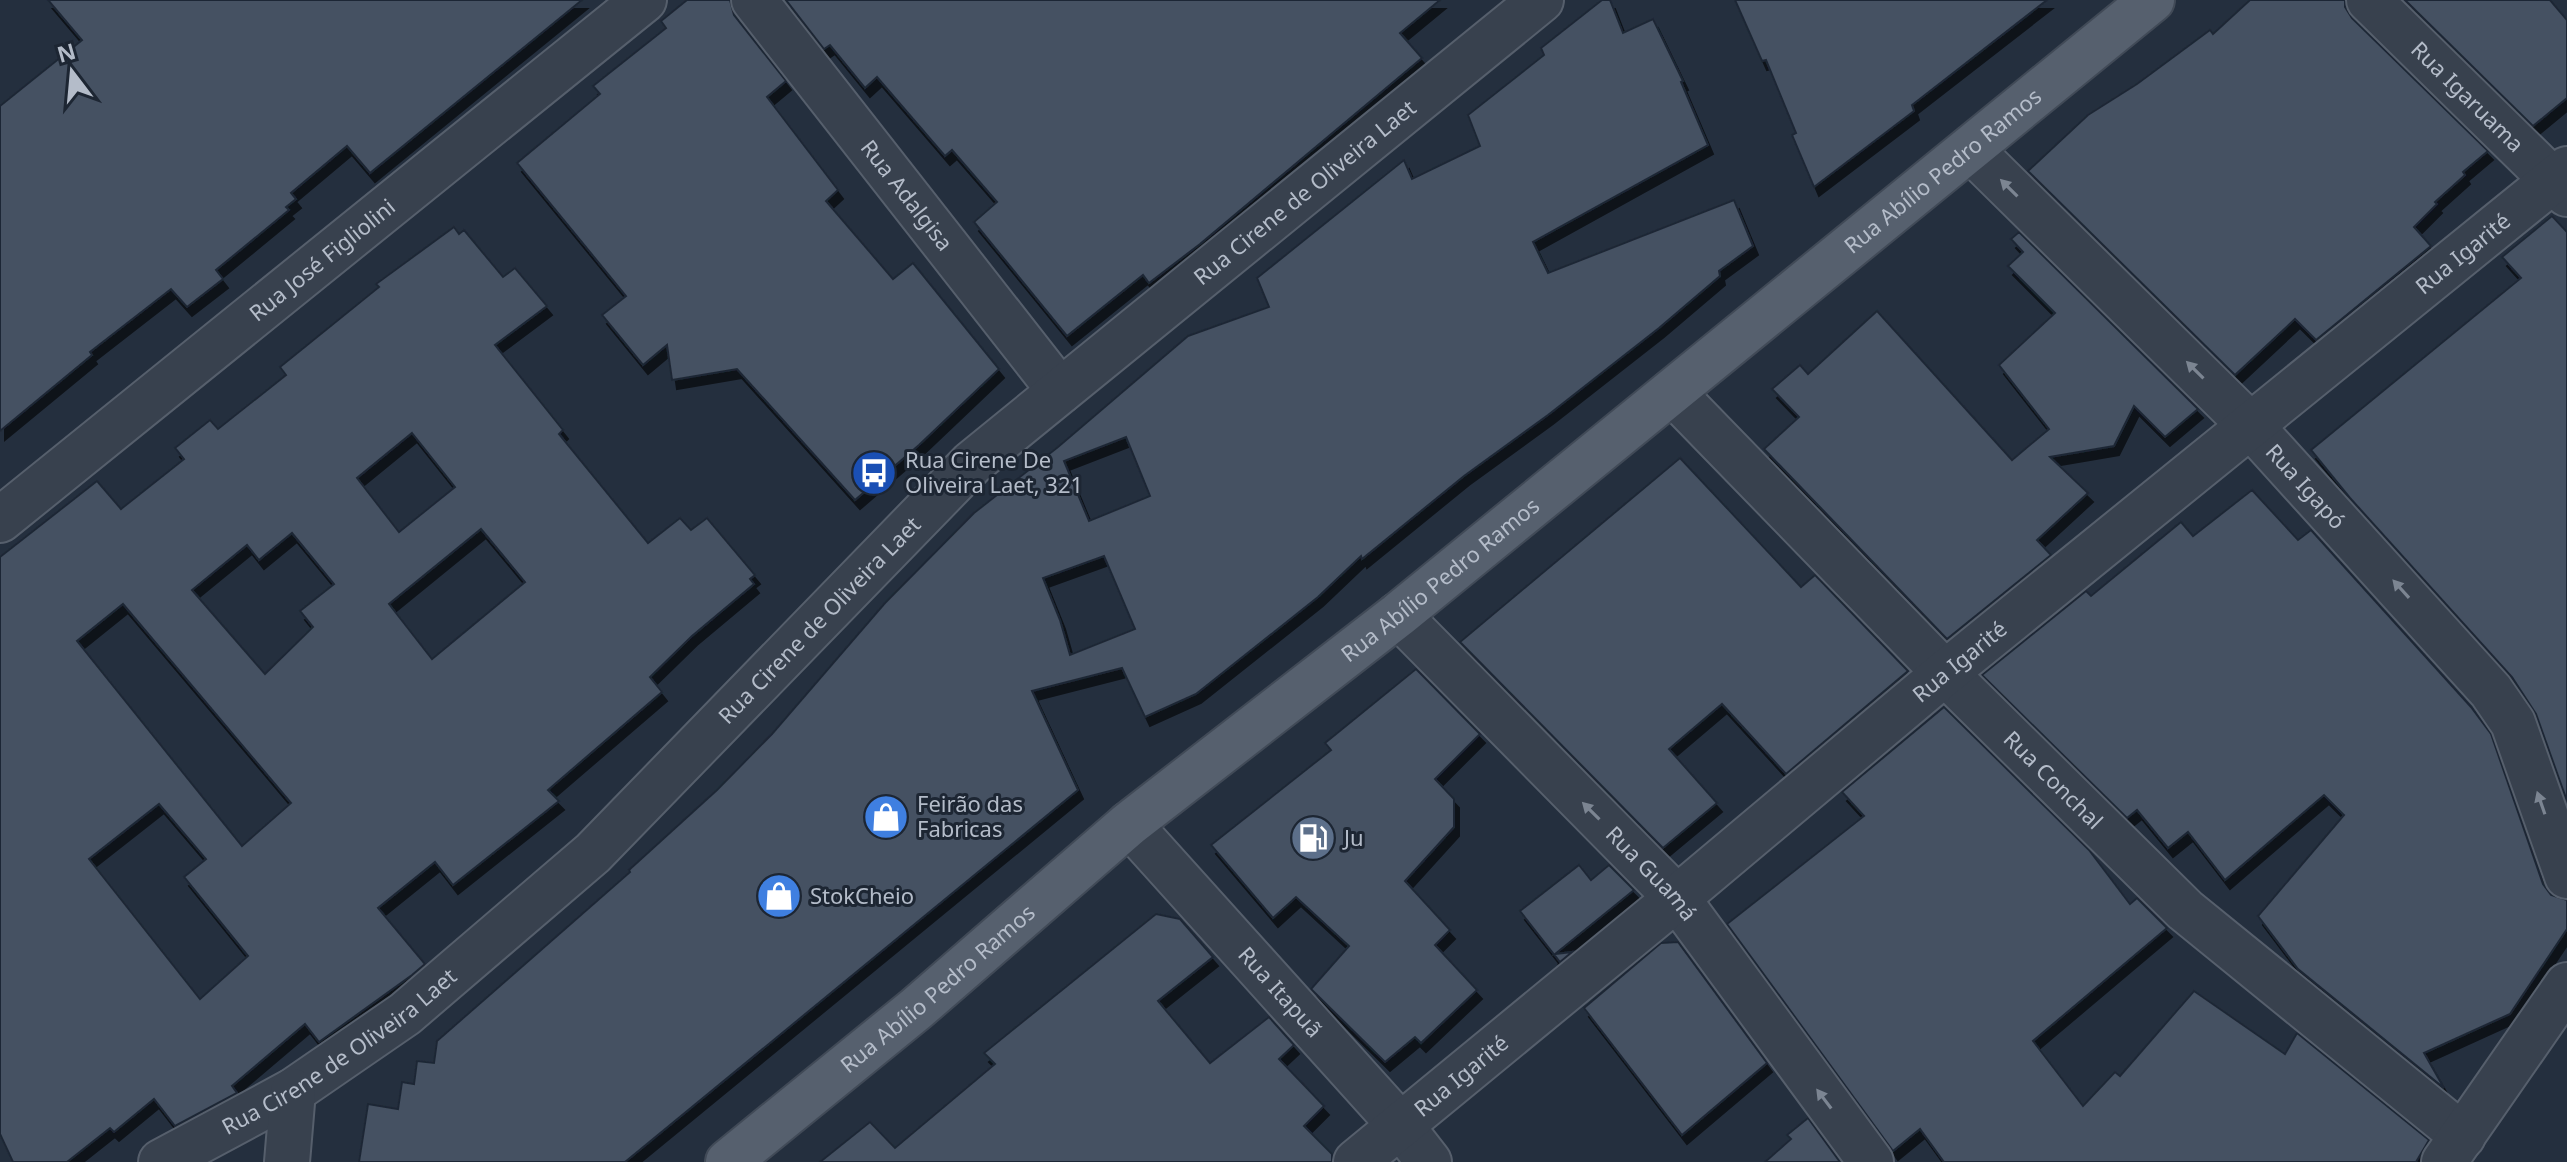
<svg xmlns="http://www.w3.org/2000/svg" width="2567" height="1162" viewBox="0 0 2567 1162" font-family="'Noto Sans',sans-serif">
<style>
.building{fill:#455162;stroke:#1f2835;stroke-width:2;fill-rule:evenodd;filter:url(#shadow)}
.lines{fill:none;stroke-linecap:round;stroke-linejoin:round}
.street-casing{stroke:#565f6c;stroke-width:48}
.primary-casing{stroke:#414a57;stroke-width:48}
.street{stroke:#38414e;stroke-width:44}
.primary{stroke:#56606e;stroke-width:44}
.oneway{fill:#7c8592}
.labels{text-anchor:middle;stroke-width:6;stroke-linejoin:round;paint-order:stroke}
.street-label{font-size:22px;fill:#b4bcc9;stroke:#1d2633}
.poi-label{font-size:22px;fill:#b4bcc9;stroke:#1d2633;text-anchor:start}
</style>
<defs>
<filter id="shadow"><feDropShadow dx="5" dy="9" stdDeviation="0" flood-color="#0009"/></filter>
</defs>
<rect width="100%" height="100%" fill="#242f3e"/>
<g class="building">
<polygon points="48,0 582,0 370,173 347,146 291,193 296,199 286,207 289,210 216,270 223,279 187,307 171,289 90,352 92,355 0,431 0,106 82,40"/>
<polygon points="687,0 730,0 734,15 786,81 767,97 838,190 826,201 893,279 913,263 999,369 919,445 855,500 737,369 672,380 667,345 643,365 602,315 626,296 517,163 600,94 593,86 666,28 661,21"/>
<polygon points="786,0 1440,0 1400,33 1422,58 1200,244 1149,283 1143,275 1067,336 974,222 997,202 952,150 945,156 877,77 865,88 830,45 824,49"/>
<path d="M1602,0H1610L1623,33L1653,19L1683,81L1681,82L1708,145L1533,242L1548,273L1734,200L1753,246L1719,271L1720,276L1659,328L1548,415L1464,476L1362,559L1361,556L1318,597L1196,694L1145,717L1122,668L1032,691L1078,790L625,1162H359L368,1104L398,1109L402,1082L414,1084L417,1061L434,1063L437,1041L630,872L629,870L717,790L772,734L885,603L974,513L1058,447L1188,336L1269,307L1257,278L1404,160L1412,179L1480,146L1468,115L1544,55L1541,48ZM1126,437L1150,496L1089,521L1064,461ZM1104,556L1135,629L1070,655L1060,620L1043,578Z"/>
<polygon points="1735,0 2047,0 1912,105 1914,111 1814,187 1792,135 1796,133 1766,60 1762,61"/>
<polygon points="2250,0 2345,0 2345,7 2352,18 2488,151 2463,172 2465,175 2435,202 2437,204 2414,227 2431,246 2316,340 2295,319 2235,375 2028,171 2088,115 2137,84 2210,30 2213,34"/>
<polygon points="2405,0 2550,0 2567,20 2567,98 2533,126"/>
<polygon points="2552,216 2567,232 2567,801 2536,714 2512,677 2350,498 2311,450 2521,278 2502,257"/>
<path d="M454,227L459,234L464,230L503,277L515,268L547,306L495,345L563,430L559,434L648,543L680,518L691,530L707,518L755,575L750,579L754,584L692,636L650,677L662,692L548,790L559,801L453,885L435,862L378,908L425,964L412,975L319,1042L305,1024L232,1086L237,1093L175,1126L154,1099L114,1132L110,1128L67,1162H13L0,1134V557L97,481L121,509L184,459L175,448L210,420L218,429L286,375L280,367L379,287L376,284ZM412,433L455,487L399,532L357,478ZM481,529L525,582L432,659L389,604ZM292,533L334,584L300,611L313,627L265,674L192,590L247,545L259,560ZM123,604L291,803L242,846L77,641ZM159,804L206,859L184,877L248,956L200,999L89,859Z"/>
<polygon points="2019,232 2198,409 2165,437 2134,406 2114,446 2050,457 2088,493 2037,540 2051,555 1947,639 1764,449 1799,417 1772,389 1800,365 1808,374 1877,311 2012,460 2049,429 1999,365 2055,313 2008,266 2023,252 2011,239"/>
<polygon points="1680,458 1801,587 1815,575 1908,671 1786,774 1722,704 1669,749 1717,803 1663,848 1460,642"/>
<polygon points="2252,490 2298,540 2311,530 2471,707 2491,734 2543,884 2551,895 2567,900 2567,929 2510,1014 2424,1053 2444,1088 2298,969 2258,916 2344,815 2324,795 2225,880 2188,832 2168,848 2137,810 2127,818 1982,675 2086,591 2091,596 2181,522 2193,536"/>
<polygon points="1416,669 1480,734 1435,779 1454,799 1454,827 1405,881 1450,930 1435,945 1477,990 1421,1043 1415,1037 1385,1062 1311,989 1349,946 1296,897 1273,918 1211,845 1331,750 1325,743"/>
<polygon points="1944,707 2089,850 2130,904 2137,898 2167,928 2033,1041 2083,1106 2115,1072 2120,1076 2194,991 2285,1054 2297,1033 2429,1140 2416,1162 1944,1162 1920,1129 1893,1151 1727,924 1864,816 1842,792"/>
<polygon points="1579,865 1591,880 1609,865 1634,890 1555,954 1572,952 1560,962 1520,911"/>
<polygon points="1156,914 1180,919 1213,957 1158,1001 1210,1063 1269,1017 1294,1045 1279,1059 1324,1106 1304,1126 1332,1154 1332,1162 820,1162 870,1122 895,1148 995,1064 984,1053"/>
<polygon points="1678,942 1767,1063 1682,1135 1584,1008 1661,943"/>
<polygon points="1808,1118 1840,1162 1765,1162 1791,1139 1787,1135"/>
</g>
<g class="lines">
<g class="street-casing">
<g id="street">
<path id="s1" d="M754,0L1060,391"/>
<path id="s2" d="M2369,0L2567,194"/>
<path id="s3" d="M1970,149L2250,425L2491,691L2513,723L2567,876"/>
<path id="s4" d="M1672,392L1945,673L2185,910L2463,1136"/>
<path id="s5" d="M0,520L644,0"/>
<path id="s6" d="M1398,615L1677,898L1871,1162"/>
<path id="s7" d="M1129,824L1401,1126L1429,1162"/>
<path id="s8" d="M161,1162L293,1091L405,1014L593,853L972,463L1541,0"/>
<polyline points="287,1162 293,1091"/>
<path id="s9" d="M1356,1162L1677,898L1945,673L2567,169"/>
<polyline points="2444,1162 2567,985"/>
</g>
</g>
<g class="primary-casing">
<g id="primary">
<path id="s10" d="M728,1162L916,1009L1129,824L1398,615L2152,0"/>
</g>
</g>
<use href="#street" class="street"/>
<use href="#primary" class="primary"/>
</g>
<defs><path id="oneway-solid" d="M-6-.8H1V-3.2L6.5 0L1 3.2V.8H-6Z" transform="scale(2)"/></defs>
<g class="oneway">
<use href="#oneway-solid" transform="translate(2009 188) rotate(-135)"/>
<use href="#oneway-solid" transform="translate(2195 370) rotate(-135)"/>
<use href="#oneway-solid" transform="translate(2401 589) rotate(-132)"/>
<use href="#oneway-solid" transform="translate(2541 803) rotate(-109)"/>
<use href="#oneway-solid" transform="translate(1591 811) rotate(-135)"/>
<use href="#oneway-solid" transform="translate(1824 1099) rotate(-127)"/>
</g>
<defs>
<g id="bus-disc" transform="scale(2.3)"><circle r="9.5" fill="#1a4fb4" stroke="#1d2633"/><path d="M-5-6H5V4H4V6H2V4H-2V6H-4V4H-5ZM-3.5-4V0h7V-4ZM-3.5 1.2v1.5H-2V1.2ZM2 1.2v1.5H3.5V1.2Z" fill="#fff"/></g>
<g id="shop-disc" transform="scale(2.3)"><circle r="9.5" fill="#3f7fe0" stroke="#1d2633"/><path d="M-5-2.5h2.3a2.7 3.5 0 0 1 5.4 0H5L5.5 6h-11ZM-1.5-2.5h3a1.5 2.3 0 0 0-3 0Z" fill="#fff"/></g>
<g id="fuel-disc" transform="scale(2.3)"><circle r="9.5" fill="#5c6f8a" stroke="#1d2633"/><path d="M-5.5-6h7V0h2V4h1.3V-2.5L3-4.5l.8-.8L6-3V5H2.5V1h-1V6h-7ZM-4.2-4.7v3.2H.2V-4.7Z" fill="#fff"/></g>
</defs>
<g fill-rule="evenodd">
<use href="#bus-disc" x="874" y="473"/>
<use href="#shop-disc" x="886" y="817"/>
<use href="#fuel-disc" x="1313" y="838"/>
<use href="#shop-disc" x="779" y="896"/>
</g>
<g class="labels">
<g class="street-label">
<text dy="8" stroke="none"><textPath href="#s2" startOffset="138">Rua Igaruama</textPath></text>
<text dy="8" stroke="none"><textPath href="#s10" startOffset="1568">Rua Abílio Pedro Ramos</textPath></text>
<text dy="8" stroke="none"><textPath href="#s8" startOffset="1506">Rua Cirene de Oliveira Laet</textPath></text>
<text dy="8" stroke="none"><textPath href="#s1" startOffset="248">Rua Adalgisa</textPath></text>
<text dy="8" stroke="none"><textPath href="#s9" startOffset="1432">Rua Igarité</textPath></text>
<text dy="8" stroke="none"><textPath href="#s5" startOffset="414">Rua José Figliolini</textPath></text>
<text dy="8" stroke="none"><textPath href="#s3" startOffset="476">Rua Igapó</textPath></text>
<text dy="8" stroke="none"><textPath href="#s10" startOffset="920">Rua Abílio Pedro Ramos</textPath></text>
<text dy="8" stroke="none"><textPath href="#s8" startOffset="858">Rua Cirene de Oliveira Laet</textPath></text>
<text dy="8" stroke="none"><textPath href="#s9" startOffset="784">Rua Igarité</textPath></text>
<text dy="8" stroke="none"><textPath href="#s4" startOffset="544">Rua Conchal</textPath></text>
<text dy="8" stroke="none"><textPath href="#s6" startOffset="362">Rua Guamá</textPath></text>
<text dy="8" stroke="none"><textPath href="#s10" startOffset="272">Rua Abílio Pedro Ramos</textPath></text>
<text dy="8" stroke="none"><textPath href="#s7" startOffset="226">Rua Itapuã</textPath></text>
<text dy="8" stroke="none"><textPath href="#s8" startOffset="210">Rua Cirene de Oliveira Laet</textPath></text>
<text dy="8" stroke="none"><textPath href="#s9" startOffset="136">Rua Igarité</textPath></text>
</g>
<g class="poi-label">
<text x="905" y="468">Rua Cirene De<tspan x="905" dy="25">Oliveira Laet, 321</tspan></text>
<text x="917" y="812">Feirão das<tspan x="917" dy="25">Fabricas</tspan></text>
<text x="1344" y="846">Ju</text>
<text x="810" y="904">StokCheio</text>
</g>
</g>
<g transform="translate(72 72) rotate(344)" stroke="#1d2633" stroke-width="6" paint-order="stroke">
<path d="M0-6L14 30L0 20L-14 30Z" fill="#b4bcc9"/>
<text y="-12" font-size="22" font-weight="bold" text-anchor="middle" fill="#b4bcc9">N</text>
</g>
</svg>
